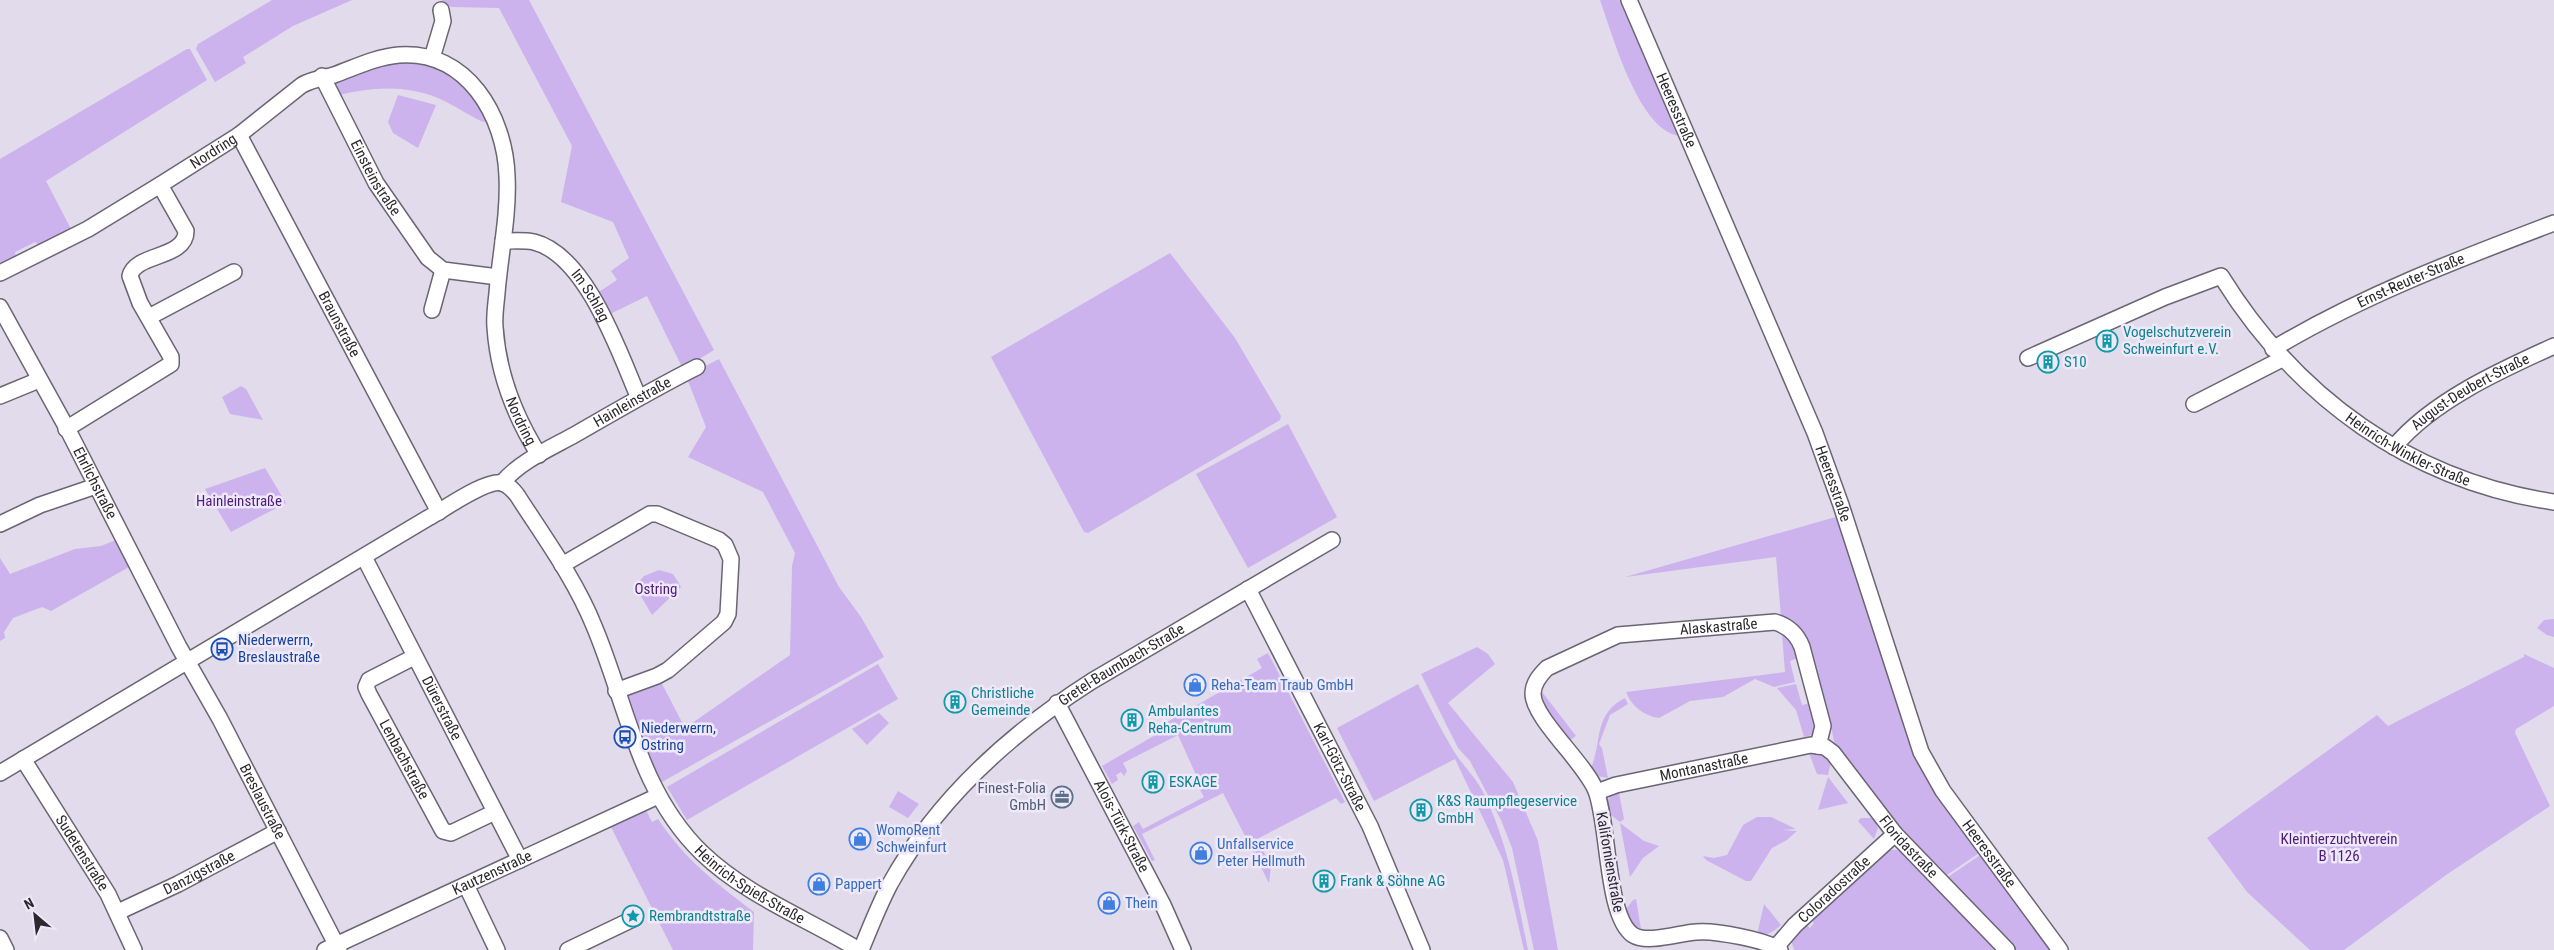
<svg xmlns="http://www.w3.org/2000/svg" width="2554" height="950" viewBox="0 0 2554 950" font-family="'Roboto Condensed',sans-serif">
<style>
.green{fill:#ccb3ee}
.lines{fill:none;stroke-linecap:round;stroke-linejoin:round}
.minor-casing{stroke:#6a6573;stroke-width:18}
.minor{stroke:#fff;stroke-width:15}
.labels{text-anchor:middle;stroke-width:5;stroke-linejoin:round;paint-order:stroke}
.street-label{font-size:15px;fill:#2b282e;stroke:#eee8f8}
.culture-label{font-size:15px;fill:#0d838f;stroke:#eee8f8;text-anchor:start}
.park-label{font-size:15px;fill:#4e1c7b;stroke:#eee8f8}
.transit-label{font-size:15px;fill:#164399;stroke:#eee8f8;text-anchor:start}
.shop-label{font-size:15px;fill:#366cbe;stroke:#eee8f8;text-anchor:start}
.service-label{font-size:15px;fill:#4e5e75;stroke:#eee8f8;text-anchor:end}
</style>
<rect width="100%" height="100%" fill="#e1dbeb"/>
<g class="green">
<polygon points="272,0 352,0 293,26 243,57 246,63 215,82 196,49 198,44"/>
<polygon points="441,0 529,0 714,350 683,369 647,296 608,315 597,293 617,280 611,271 629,258 613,222 561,202 572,146 499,8 451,7"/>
<path d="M1600,0H1626L1683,136C1640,137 1612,33 1600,0Z"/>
<polygon points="187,49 190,49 207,80 46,181 71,229 40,246 35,242 15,252 16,258 0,266 0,159"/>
<path d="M391,62C451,65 456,71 489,120L483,122C468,115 454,105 438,98C405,85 373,87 339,95L333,84L351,74Z"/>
<polygon points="398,95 436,105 418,148 393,133 388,122"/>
<polygon points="1170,253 1235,338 1281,416 1280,420 1088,533 1084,532 991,357"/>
<polygon points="719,359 839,587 861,617 884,657 662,782 658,780 647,755 653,748 650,741 641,742 632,718 628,694 660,680 685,728 790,655 792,566 795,553 763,492 688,457 706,427 686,376"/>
<polygon points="241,386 246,389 263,420 230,414 222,397"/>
<polygon points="1288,424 1337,517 1248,568 1196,474"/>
<polygon points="265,468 286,503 231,532 205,489"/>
<polygon points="1839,516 1908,733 1982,851 1947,875 1894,823 1869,793 1834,742 1831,725 1808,645 1781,617 1776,557 1625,577"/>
<polygon points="116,540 129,567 51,611 42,607 13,618 4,632 5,638 0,641 0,558 10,574 75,549 101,546"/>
<polygon points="659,570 673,574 681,587 652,615 635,586 644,576"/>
<polygon points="2554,619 2554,637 2547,635 2537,628 2544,620"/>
<path d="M1782,634L1791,642L1798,658L1790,661L1795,682L1774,687L1755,679L1723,697L1690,701L1659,718C1644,716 1631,706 1626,692L1785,672Z"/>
<polygon points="1477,647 1488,654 1495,664 1448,703 1513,782 1538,841 1558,950 1534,950 1512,848 1501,820 1470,761 1458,748 1421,674"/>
<polygon points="1268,653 1345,802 1341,804 1336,798 1257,839 1271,866 1269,883 1223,793 1142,834 1155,860 1152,861 1133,826 1139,822 1143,829 1204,797 1195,780 1197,777 1178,735 1123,763 1127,771 1124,776 1121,772 1116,775 1118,780 1112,784 1102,766 1164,730 1162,725 1262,668 1257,659"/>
<polygon points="2524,654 2554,668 2554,706 2516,729 2515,733 2550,806 2446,875 2344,950 2310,950 2247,892 2207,838 2377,715 2388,726 2524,657"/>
<polygon points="878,664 898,699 687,820 667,787"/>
<path d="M1418,684C1429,706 1440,728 1452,748C1461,764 1475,776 1483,792C1508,843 1517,896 1528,950H1524L1503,860L1455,759L1374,801L1337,728Z"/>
<polygon points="1796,684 1802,705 1810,703 1816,729 1812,735 1804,737 1796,710 1777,688"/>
<polygon points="1539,688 1576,736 1569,741 1544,711"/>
<path d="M1625,698L1628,704L1610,715L1599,744L1602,748L1608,778L1592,775L1590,770C1603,743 1592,715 1625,698Z"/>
<polygon points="879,713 889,723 867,745 852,729"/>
<polygon points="1809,753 1824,756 1831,762 1828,775 1817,774"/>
<polygon points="1828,777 1848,803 1818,810"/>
<polygon points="898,791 919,804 908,818 889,807"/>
<path d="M1619,793L1624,819L1620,822L1607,812C1606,801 1607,796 1619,793Z"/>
<path d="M646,810L652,822L658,819C685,860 716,883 754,912L753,950H673L611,827Z"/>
<polygon points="1757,817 1771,817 1796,829 1782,830 1797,831 1787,840 1772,848 1751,881 1746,881 1706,860 1703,856 1714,858 1727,855 1743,825"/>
<polygon points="1861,818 1874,818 1878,828 1874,839 1858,821"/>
<polygon points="1620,823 1644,841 1659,846 1643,858 1630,877"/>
<polygon points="1888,850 1897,850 1907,856 1996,950 1794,950 1791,940 1805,923 1810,928 1814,923 1810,919"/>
<polygon points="1983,853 2055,950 2015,950 1948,877"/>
<polygon points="1636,899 1641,929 1634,925 1626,909 1633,900"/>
<path d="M1764,904L1781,925C1773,932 1768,936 1757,935Z"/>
</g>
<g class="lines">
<g class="minor-casing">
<g id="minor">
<path id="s1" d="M1629,0L1815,433L1841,505L1921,752L1943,791L2060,950"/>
<polyline points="432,58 443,21 441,10"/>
<path id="s2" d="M322,76L376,183L428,258L443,270L498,277"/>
<path id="s3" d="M239,135L439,512"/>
<path id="s4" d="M503,241C513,241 524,240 534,242C586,255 619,352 638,396"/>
<path id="s5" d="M0,273L88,229L160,185L239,135L302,85C313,79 323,78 334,75C356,67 376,57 399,55C467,50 505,116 507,176C509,215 500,255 497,293C496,304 494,316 495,327C498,374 514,415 539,455"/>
<path id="s6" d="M0,307L69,432L179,647L220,719L339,950"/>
<polyline points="432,310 443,270"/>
<polyline points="149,317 234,272"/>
<path id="s7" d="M2273,349C2361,296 2459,259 2554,223"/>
<path id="s8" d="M2028,358L2165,297L2221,276C2296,397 2411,481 2554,502"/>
<polyline points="0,396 39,380"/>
<polyline points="2194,404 2282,359"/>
<path d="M66,429L171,364V357L140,303L130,276C135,253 186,259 186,231L160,185"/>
<path id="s9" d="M2394,447C2432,401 2501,370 2554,346"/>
<path id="s10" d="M502,483C520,461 551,448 576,434C616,411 655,388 697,367"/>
<polyline points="0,524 40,505 96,486"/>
<path id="s11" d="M364,557L520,860"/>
<polyline points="562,565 650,514 657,514 719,540 725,545 731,559 728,614 724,622 668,670 657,676 616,691"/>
<path id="s12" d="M1248,589L1370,826L1422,950"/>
<path id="s13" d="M414,657L369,680L366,687L369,694L443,831L451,833L495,812"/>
<path id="s14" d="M1057,703L1163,905L1183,950"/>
<path id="s15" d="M23,759L108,894L134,950"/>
<path id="s16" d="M0,773L428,518C443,510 486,479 502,483C509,485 513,490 517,495C544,537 575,579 594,626C627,704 638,791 702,853C747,896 806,918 859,950"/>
<path id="s17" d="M1597,792L1616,785L1811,745L1825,747L1833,753L1895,834L2007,950"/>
<polyline points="466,885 497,950"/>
<path id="s18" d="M118,912L178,884L278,831"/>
<polyline points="0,938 6,950"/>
<path id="s19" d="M1776,947L1795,925L1895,834"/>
<path id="s20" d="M325,950L658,796"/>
<polyline points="568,950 635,918"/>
<path id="s21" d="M861,950C870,928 879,905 890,884C937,799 1012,732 1092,681L1332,540"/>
<path id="s22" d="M1780,950C1767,940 1714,930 1696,932C1680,933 1647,944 1633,935C1606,917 1609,824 1596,791C1586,764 1533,718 1533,694C1533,683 1540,675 1547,668L1618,635L1775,622C1788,626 1797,634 1802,647L1823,726L1818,746"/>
</g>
</g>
<use href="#minor" class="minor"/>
</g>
<defs>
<g id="building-ring" transform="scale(1.125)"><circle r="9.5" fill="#eee8f8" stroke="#0f9aa8" stroke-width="1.5"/><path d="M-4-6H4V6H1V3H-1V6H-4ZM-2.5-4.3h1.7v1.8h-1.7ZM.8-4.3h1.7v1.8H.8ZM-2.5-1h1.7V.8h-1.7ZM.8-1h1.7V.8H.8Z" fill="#0f9aa8"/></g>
<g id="bus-ring" transform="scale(1.125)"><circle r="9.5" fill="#eee8f8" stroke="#1a4fb4" stroke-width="1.5"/><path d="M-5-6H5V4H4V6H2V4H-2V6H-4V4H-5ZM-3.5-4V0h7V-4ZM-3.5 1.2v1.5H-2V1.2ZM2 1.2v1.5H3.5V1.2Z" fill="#1a4fb4"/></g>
<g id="shop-ring" transform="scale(1.125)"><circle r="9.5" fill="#eee8f8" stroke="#3f7fe0" stroke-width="1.5"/><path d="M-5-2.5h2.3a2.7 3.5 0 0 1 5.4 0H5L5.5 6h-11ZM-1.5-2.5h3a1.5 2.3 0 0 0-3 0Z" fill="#3f7fe0"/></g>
<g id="office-ring" transform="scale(1.125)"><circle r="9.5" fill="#eee8f8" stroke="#5c6f8a" stroke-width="1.5"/><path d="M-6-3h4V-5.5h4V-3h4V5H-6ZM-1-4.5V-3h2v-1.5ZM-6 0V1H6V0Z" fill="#5c6f8a"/></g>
<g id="sight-ring" transform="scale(1.125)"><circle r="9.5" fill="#eee8f8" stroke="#0f9aa8" stroke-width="1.5"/><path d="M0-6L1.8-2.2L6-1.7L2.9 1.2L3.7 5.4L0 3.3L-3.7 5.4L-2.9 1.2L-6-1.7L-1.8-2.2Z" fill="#0f9aa8"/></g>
</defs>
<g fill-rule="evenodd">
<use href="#building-ring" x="2107" y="341"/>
<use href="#building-ring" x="2048" y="362"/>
<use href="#bus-ring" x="222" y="649"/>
<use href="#shop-ring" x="1195" y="685"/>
<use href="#building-ring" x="955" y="702"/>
<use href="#building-ring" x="1132" y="720"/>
<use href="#bus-ring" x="625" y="737"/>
<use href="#building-ring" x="1153" y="782"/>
<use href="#office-ring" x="1062" y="797"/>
<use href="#building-ring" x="1421" y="810"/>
<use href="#shop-ring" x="860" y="839"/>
<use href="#shop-ring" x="1201" y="853"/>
<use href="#building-ring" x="1324" y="881"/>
<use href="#shop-ring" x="819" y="884"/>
<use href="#shop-ring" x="1109" y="903"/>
<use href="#sight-ring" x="633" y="916"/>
</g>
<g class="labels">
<g class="street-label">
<text dy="5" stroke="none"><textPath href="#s1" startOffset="120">Heeresstraße</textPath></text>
<text dy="5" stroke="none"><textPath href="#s5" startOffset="246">Nordring</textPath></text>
<text dy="5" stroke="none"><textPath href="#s2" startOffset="115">Einsteinstraße</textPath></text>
<text dy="5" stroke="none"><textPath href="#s7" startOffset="154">Ernst-Reuter-Straße</textPath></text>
<text dy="5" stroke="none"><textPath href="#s4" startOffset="111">Im Schlag</textPath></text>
<text dy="5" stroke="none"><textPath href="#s3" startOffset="214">Braunstraße</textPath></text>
<text dy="5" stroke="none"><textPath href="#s9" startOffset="95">August-Deubert-Straße</textPath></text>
<text dy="5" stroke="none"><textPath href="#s10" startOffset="154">Hainleinstraße</textPath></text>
<text dy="5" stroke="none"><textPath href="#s5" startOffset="890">Nordring</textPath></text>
<text dy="5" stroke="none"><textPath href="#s8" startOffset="469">Heinrich-Winkler-Straße</textPath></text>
<text dy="5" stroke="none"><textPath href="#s6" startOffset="200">Ehrlichstraße</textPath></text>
<text dy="5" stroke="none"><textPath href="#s1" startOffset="525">Heeresstraße</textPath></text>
<text dy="5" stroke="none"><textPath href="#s22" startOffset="628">Alaskastraße</textPath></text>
<text dy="5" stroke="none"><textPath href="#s21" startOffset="395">Gretel-Baumbach-Straße</textPath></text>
<text dy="5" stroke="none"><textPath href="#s11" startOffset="170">Dürerstraße</textPath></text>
<text dy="5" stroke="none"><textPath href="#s13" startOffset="140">Lenbachstraße</textPath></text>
<text dy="5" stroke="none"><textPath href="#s12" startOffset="200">Karl-Götz-Straße</textPath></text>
<text dy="5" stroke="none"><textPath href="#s17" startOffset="110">Montanastraße</textPath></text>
<text dy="5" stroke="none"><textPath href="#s6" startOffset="560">Breslaustraße</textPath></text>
<text dy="5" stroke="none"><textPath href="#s14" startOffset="139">Alois-Türk-Straße</textPath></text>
<text dy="5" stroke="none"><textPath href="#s17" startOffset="364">Floridastraße</textPath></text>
<text dy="5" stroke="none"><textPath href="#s15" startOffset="111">Sudetenstraße</textPath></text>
<text dy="5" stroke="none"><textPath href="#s1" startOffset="930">Heeresstraße</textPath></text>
<text transform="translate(1610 862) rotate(80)" y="5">Kalifornienstraße</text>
<text dy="5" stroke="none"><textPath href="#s18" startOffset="90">Danzigstraße</textPath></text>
<text dy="5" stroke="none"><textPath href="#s20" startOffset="184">Kautzenstraße</textPath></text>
<text dy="5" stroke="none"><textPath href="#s16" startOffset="1064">Heinrich-Spieß-Straße</textPath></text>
<text dy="5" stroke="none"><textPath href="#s19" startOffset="82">Coloradostraße</textPath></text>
</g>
<g class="culture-label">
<text x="2123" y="337">Vogelschutzverein<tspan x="2123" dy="17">Schweinfurt e.V.</tspan></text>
<text x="2064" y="367">S10</text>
<text x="971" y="698">Christliche<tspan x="971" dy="17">Gemeinde</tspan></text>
<text x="1148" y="716">Ambulantes<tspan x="1148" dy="17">Reha-Centrum</tspan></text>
<text x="1169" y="787">ESKAGE</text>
<text x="1437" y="806">K&amp;S Raumpflegeservice<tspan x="1437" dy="17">GmbH</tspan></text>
<text x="1340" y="886">Frank &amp; Söhne AG</text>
<text x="649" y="921">Rembrandtstraße</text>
</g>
<g class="park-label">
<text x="239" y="506">Hainleinstraße</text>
<text x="656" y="594">Ostring</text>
<text x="2339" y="844">Kleintierzuchtverein<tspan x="2339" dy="17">B 1126</tspan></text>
</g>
<g class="transit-label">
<text x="238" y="645">Niederwerrn,<tspan x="238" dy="17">Breslaustraße</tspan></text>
<text x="641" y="733">Niederwerrn,<tspan x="641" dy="17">Ostring</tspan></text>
</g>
<g class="shop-label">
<text x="1211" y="690">Reha-Team Traub GmbH</text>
<text x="876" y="835">WomoRent<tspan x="876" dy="17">Schweinfurt</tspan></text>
<text x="1217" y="849">Unfallservice<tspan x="1217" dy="17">Peter Hellmuth</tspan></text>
<text x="835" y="889">Pappert</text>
<text x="1125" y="908">Thein</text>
</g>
<g class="service-label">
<text x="1046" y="793">Finest-Folia<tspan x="1046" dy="17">GmbH</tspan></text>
</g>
</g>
<g transform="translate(35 915) rotate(332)" stroke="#eee8f8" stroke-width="4" paint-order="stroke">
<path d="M0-4L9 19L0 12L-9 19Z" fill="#2b282e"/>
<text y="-8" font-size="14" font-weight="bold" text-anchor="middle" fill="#2b282e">N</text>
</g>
</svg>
